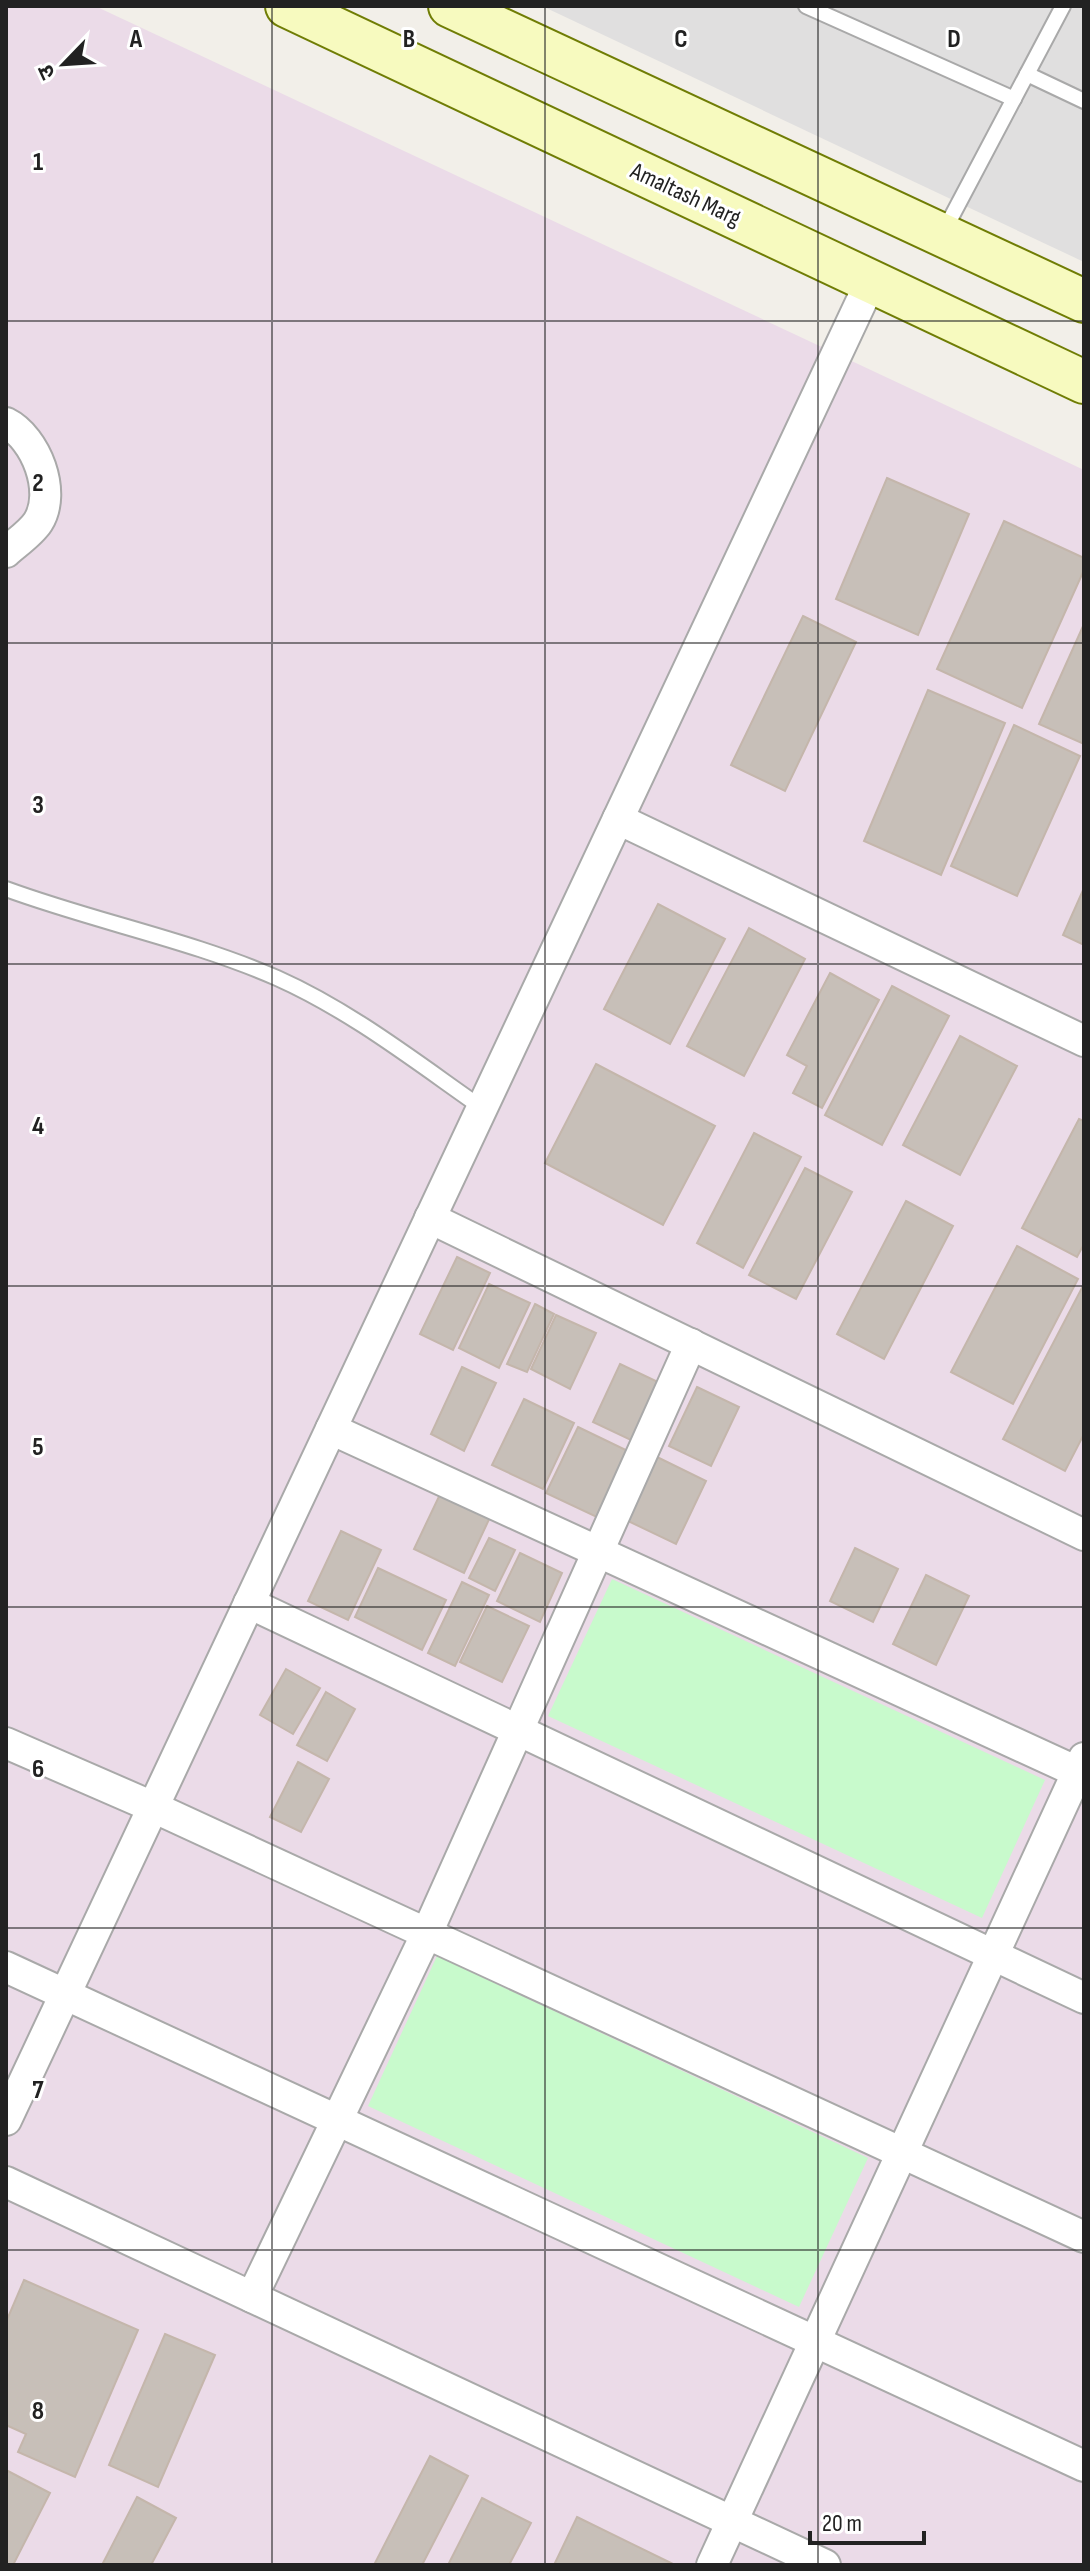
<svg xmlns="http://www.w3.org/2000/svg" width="1090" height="2571" viewBox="0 0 1090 2571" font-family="'Sofia Sans Condensed','Noto Sans Devanagari',sans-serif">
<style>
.residential{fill:#e0dfdf}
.industrial{fill:#ebdbe8}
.park{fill:#c8facc}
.building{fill:#c7bfb8;stroke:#c4b6ab;stroke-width:2}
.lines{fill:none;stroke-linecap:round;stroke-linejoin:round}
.service-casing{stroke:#a9a9a9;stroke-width:18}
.minor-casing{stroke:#a9a9a9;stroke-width:34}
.secondary-casing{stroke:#707d05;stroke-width:46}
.service{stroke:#fff;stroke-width:14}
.minor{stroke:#fff;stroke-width:30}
.secondary{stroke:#f7fabf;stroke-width:42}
.grid{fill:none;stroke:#222;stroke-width:2;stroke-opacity:0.55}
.labels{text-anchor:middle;stroke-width:6;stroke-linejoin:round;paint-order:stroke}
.street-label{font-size:24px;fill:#222;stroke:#fff}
.grid-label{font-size:26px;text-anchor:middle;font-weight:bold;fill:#222;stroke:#fff;stroke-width:6;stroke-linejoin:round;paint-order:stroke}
</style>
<rect width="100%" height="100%" fill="#f2efe9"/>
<polygon class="residential" points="542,6 1084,6 1084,262"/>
<polygon class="industrial" points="6,6 95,6 1084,470 1084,2565 6,2565"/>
<g class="park">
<polygon points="612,1579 1045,1780 982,1918 548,1716"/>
<polygon points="437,1956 868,2158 799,2307 368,2106"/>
</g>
<g class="building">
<polygon points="887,478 969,514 918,635 836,599"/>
<polygon points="1004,521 1084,558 1084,570 1022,708 937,669"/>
<polygon points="803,616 856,642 785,791 731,765"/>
<polygon points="1084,624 1084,744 1039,724"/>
<polygon points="928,690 1005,723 941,875 864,841"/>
<polygon points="1014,725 1080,756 1017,896 951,866"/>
<polygon points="1084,888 1084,945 1063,935"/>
<polygon points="658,904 725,939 670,1044 604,1009"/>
<polygon points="749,928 805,959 744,1076 687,1046"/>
<polygon points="830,973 879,1000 822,1108 793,1093 807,1066 787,1055"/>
<polygon points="892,986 949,1016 882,1145 825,1115"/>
<polygon points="960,1036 1017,1066 960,1175 903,1145"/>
<polygon points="596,1064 715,1126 663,1225 545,1163"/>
<polygon points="1079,1119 1084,1121 1084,1244 1077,1257 1022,1228"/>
<polygon points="754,1133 801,1157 743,1268 697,1243"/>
<polygon points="805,1168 852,1192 796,1299 749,1275"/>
<polygon points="906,1201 953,1226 884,1359 837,1334"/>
<polygon points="1017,1246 1078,1279 1013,1404 951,1372"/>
<polygon points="457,1257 490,1273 453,1350 420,1334"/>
<polygon points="489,1284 530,1303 499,1368 459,1348"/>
<polygon points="1084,1284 1084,1434 1065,1471 1003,1439"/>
<polygon points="535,1304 554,1314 527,1372 507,1364"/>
<polygon points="556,1315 596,1333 570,1389 531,1369"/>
<polygon points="620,1364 660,1383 633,1441 593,1422"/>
<polygon points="462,1367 496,1383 464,1451 431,1434"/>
<polygon points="697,1387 739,1407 711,1466 669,1446"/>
<polygon points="524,1399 574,1423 543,1489 492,1465"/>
<polygon points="578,1427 632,1453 601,1519 546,1493"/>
<polygon points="657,1457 706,1481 676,1544 626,1520"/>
<polygon points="443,1488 492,1513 464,1573 414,1549"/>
<polygon points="341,1531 381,1550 348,1620 308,1601"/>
<polygon points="489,1538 515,1550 495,1591 469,1578"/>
<polygon points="855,1548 898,1569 873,1622 830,1601"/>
<polygon points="520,1553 562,1573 540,1622 497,1601"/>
<polygon points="378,1568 446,1600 422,1650 355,1617"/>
<polygon points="926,1575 969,1596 936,1665 893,1644"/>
<polygon points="462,1582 489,1595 455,1666 428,1653"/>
<polygon points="487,1606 529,1626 502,1682 460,1662"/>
<polygon points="286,1669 320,1688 293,1734 260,1715"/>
<polygon points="326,1692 355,1709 327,1761 297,1745"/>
<polygon points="298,1762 329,1779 301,1832 270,1817"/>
<polygon points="24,2280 138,2330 75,2477 18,2452 26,2434 6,2425 6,2322"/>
<polygon points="165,2334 215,2355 158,2487 109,2465"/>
<polygon points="430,2456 468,2476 422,2565 374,2565"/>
<polygon points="6,2470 50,2493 13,2565 6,2565"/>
<polygon points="137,2497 176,2518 151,2565 102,2565"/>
<polygon points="482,2498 531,2523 509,2565 448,2565"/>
<polygon points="577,2517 675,2565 554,2565"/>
</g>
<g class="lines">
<g class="service-casing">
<g id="service">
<polyline points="806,6 1014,99"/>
<polyline points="1027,74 1084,101"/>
<polyline points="944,231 1063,6"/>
<path d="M6,889C96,922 190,940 277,978C351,1011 416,1062 482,1108"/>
</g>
</g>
<g class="minor-casing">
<g id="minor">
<path d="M6,423C36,438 57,492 38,522C31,533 16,543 6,552"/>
<polyline points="618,819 1084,1041"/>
<polyline points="430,1218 1084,1535"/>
<polyline points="331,1429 1084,1775"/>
<polyline points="249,1603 1084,1998"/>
<polyline points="6,1743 153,1807 1084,2237"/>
<polyline points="6,1967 1084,2466"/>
<polyline points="6,2120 871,281"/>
<polyline points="6,2182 825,2565"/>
<polyline points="252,2297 427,1933 691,1344"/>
<polyline points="712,2565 1084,1758"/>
</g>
</g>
<g class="secondary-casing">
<g id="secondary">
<polyline points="287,6 1084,382"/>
<polyline points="450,6 1084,301"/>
</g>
</g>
<use href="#service" class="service"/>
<use href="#minor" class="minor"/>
<use href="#secondary" class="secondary"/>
</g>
<path class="grid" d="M272,6V2565M545,6V2565M818,6V2565M6,321H1084M6,643H1084M6,964H1084M6,1286H1084M6,1607H1084M6,1928H1084M6,2250H1084"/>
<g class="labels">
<g class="street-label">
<text transform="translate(686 194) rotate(25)" y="8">Amaltash Marg</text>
</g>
</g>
<g class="grid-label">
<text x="136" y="47">A</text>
<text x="409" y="47">B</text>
<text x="681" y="47">C</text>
<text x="954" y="47">D</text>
<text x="38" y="170">1</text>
<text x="38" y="491">2</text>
<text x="38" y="813">3</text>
<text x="38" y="1134">4</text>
<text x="38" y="1455">5</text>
<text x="38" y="1777">6</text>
<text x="38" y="2098">7</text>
<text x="38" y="2419">8</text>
</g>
<rect width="1090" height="2571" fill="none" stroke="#222222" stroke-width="16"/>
<g transform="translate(64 64) rotate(245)" stroke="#ffffff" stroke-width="6" paint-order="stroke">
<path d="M0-6L14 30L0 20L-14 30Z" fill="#222222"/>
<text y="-12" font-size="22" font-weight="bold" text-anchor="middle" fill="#222222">उ</text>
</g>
<path d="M810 2531v12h114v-12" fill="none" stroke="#222222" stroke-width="4"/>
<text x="822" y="2531" font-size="24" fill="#222222" stroke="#ffffff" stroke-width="6" paint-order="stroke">20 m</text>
</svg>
